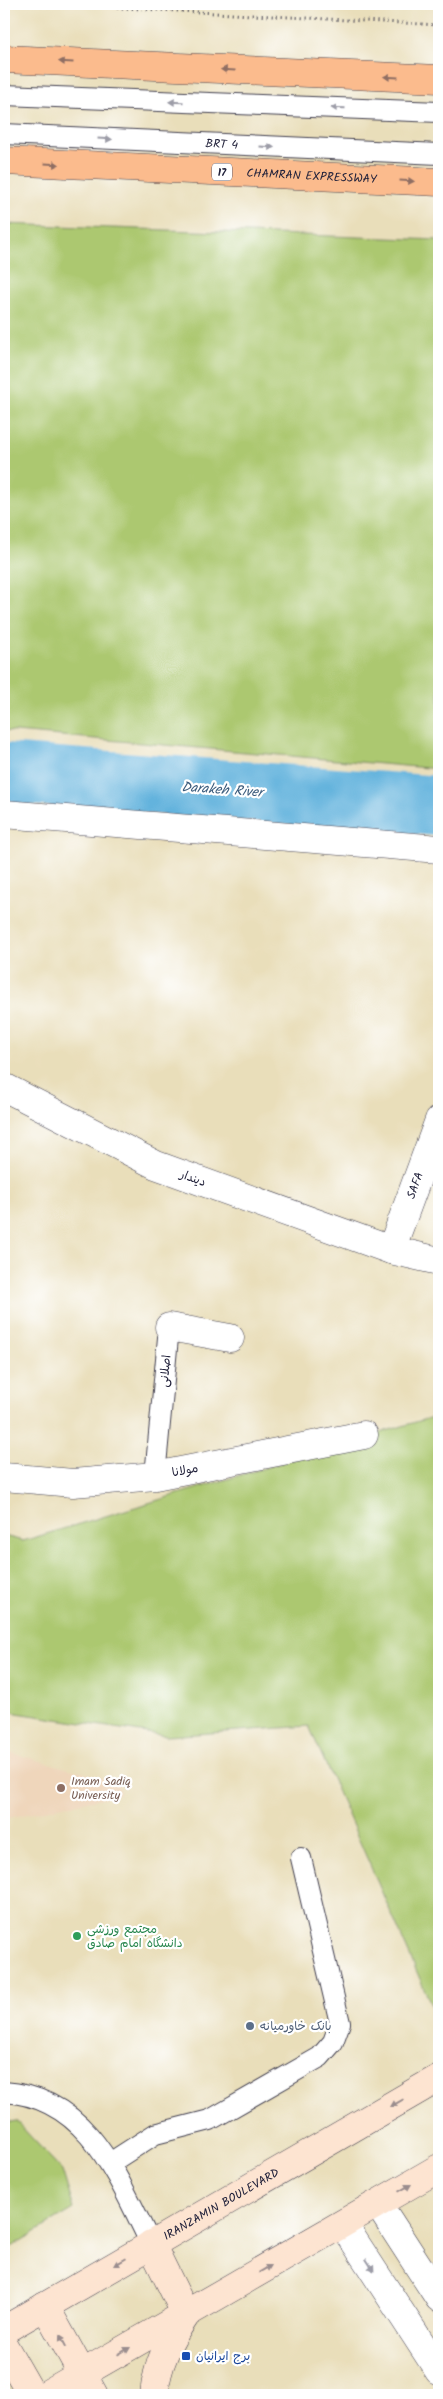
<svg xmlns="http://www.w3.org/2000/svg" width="443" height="2399" viewBox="0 0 443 2399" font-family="Kalam,'Playpen Sans Arabic',sans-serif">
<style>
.built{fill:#efd6bb}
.green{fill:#acc86f;stroke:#677555}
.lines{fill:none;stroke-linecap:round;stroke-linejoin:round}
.river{stroke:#63b3dd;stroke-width:60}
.lane-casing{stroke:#403e4e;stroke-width:22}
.street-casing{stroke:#403e4e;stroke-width:29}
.secondary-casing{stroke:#403e4e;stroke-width:29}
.highway-casing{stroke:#403e4e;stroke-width:29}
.path{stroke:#403e4e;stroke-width:3;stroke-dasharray:1 4;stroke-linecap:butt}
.lane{stroke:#fff;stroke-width:20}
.street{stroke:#fff;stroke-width:28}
.secondary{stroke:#fde4d1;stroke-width:28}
.highway{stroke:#fbbb8d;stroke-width:28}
.oneway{fill:#8e6e64}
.oneway2{fill:#9c9ca7}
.oneway3{fill:#9a8d8e}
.education-dot{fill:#8d6e63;stroke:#fff;stroke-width:2}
.leisure-dot{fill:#2e9e5b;stroke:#fff;stroke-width:2}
.service-dot{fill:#5c6f8a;stroke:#fff;stroke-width:2}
.transit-dot{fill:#1a4fb4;stroke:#fff;stroke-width:2}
.labels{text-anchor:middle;stroke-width:4.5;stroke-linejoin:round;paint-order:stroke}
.shield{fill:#fff;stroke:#646476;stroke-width:1}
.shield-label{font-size:11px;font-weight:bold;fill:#22223b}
.street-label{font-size:12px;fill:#22223b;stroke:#fff}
.education-label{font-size:12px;fill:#785e54;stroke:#fff;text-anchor:start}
.leisure-label{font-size:12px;fill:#27864d;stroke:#fff;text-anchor:start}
.service-label{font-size:12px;fill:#4e5e75;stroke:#fff;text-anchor:start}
.transit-label{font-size:12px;fill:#164399;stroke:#fff;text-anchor:start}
.water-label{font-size:14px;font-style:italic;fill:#3c5c7c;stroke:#fff}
</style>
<rect width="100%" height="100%" fill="#fff"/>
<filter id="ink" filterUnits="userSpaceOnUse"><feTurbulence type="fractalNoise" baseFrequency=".02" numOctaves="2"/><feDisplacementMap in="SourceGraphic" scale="10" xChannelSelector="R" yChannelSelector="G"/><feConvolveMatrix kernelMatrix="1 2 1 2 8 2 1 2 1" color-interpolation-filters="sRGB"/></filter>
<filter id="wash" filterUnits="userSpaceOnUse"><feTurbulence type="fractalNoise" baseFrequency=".0096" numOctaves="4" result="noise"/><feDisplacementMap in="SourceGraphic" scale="20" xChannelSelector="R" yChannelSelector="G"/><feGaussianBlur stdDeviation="1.12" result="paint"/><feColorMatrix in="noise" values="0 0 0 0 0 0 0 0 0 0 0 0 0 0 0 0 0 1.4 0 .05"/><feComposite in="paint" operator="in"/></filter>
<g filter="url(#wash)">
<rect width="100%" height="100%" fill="#e9deba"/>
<polygon class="built" points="4,1751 118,1782 120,1794 4,1819"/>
<g class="green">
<polygon points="4,224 439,240 439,769 4,731"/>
<polygon points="439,1415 439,2008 434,2011 309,1726 167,1736 4,1711 4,1536 23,1541"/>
<polygon points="16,2121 62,2170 74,2209 4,2251 4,2123"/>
</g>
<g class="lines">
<polyline class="river" points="4,773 439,806"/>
</g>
</g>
<g filter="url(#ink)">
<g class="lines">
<g class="lane-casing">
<g id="lane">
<polyline points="4,95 439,112"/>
<path id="s1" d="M4,134L439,154"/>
<polyline points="155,1476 169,1327"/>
<path d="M4,2092C89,2097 118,2179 151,2244"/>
<polyline points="110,2163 155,2134 210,2120 320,2057 333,2042 340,2023 301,1858"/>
</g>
</g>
<g class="street-casing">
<g id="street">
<polyline points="4,814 439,849"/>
<polyline points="4,1087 156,1165 391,1250 439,1261"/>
<path id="s2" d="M391,1250L439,1120"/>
<polyline points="169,1327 230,1338"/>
<polyline points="4,1477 73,1483 155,1476 364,1435"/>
<polyline points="378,2204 439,2298"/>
<polyline points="343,2224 439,2371"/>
</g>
</g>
<g class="secondary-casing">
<g id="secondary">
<path d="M151,2244L186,2315C169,2340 157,2364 154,2395"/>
<polyline points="45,2306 94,2395"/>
<path id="s3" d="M4,2330L439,2078"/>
<polyline points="4,2346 32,2395"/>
<polyline points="45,2395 439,2168"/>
</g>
</g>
<g class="highway-casing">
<g id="highway">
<polyline points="4,59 439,79"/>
<path id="s4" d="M4,161L439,182"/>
</g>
</g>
<polyline class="path" points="47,4 439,25"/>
<use href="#lane" class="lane"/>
<use href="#street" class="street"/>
<use href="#secondary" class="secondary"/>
<use href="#highway" class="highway"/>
</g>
<defs><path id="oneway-solid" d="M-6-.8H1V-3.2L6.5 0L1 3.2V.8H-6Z" transform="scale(1.25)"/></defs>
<g class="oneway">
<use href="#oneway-solid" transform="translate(66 62) rotate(-177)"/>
<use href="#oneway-solid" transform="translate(228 70) rotate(-177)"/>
<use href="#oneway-solid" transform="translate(391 77) rotate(-177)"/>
<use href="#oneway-solid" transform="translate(52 164) rotate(3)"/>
<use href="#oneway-solid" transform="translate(407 181) rotate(3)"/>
</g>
<g class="oneway2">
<use href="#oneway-solid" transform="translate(176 102) rotate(-178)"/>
<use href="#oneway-solid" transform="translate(338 108) rotate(-178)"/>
<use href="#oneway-solid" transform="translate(105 139) rotate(3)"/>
<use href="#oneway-solid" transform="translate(267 147) rotate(3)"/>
<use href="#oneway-solid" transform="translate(370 2265) rotate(57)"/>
</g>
<g class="oneway3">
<use href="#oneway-solid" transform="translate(397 2103) rotate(150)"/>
<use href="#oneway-solid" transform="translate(405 2188) rotate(-30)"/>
<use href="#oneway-solid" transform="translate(120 2262) rotate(150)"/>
<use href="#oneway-solid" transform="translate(265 2269) rotate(-30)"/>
<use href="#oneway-solid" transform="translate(63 2341) rotate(-118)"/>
<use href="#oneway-solid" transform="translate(124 2351) rotate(-30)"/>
</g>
</g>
<circle class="education-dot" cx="61" cy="1788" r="5"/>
<circle class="leisure-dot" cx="77" cy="1936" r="5"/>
<circle class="service-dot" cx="250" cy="2026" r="5"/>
<rect class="transit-dot" x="181" y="2351" width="10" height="10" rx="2.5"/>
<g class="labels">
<rect class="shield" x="212" y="163.5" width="20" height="17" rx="4"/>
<g class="shield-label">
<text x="222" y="176">17</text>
</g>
<g class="street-label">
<text dy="4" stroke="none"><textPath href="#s1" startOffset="218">BRT 4</textPath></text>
<text dy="4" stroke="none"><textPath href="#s4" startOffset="308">CHAMRAN EXPRESSWAY</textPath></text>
<text transform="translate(193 1178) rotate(20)" y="4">دیندار</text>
<text dy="4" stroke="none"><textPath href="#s2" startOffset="69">SAFA</textPath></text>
<text transform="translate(165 1371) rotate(-85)" y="4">اصلانی</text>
<text transform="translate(185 1470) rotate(-11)" y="4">مولانا</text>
<text dy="4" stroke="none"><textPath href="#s3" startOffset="251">IRANZAMIN BOULEVARD</textPath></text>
</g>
<g class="education-label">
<text x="71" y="1785">Imam Sadiq<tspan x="71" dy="14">University</tspan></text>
</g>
<g class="leisure-label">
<text x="87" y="1933">مجتمع ورزشی<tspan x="87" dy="14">دانشگاه امام صادق</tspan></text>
</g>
<g class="service-label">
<text x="260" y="2030">بانک خاورمیانه</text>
</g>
<g class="transit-label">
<text x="196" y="2360">برج ایرانیان</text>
</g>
<g class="water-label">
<text transform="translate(222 789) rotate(4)" y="5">Darakeh River</text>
</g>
</g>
<rect width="443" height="2399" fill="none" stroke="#fff" stroke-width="20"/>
</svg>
